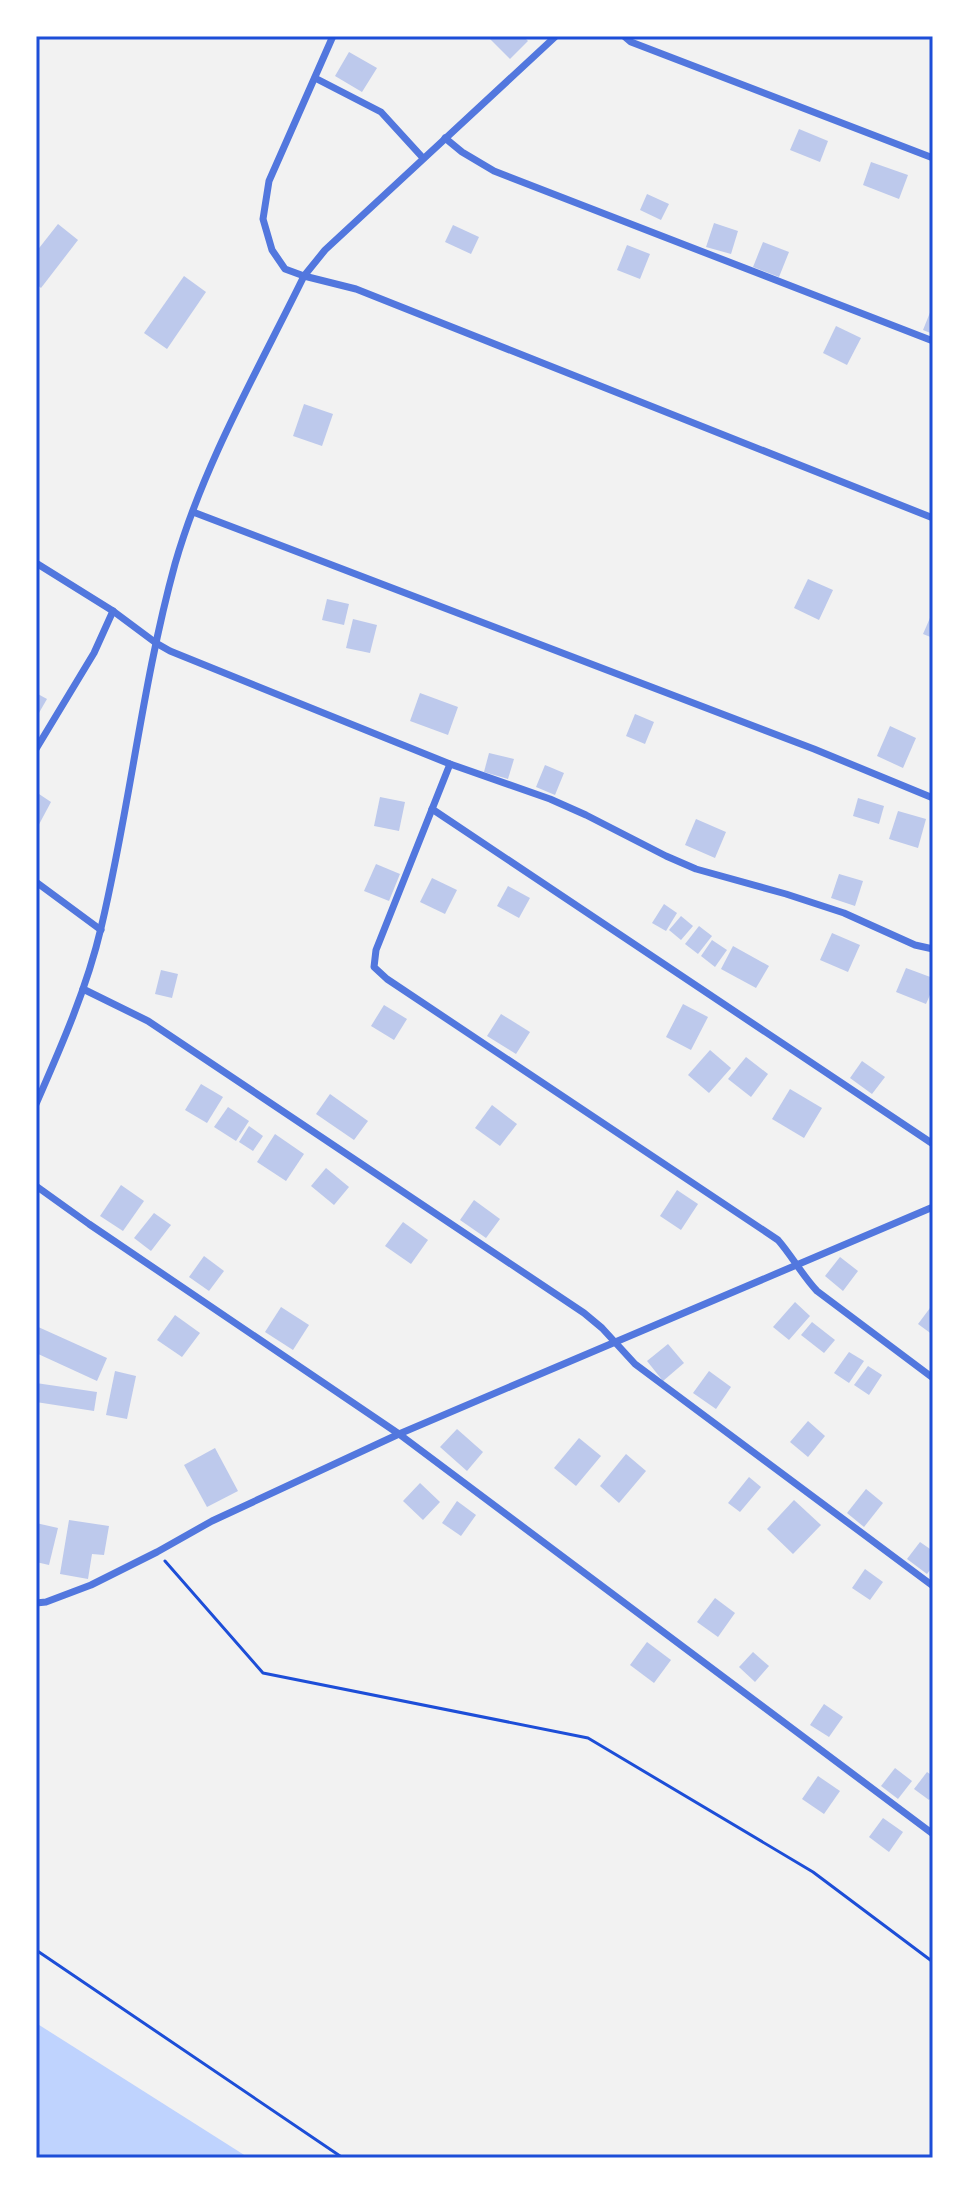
<svg xmlns="http://www.w3.org/2000/svg" width="969" height="2194" viewBox="0 0 969 2194" font-family="'Source Sans 3',sans-serif">
<style>
.water{fill:#bfd3fe}
.building{fill:#bdc9ec}
.lines{fill:none;stroke-linecap:round;stroke-linejoin:round}
.path{stroke:#1d4ed8;stroke-width:3}
.minor{stroke:#5277de;stroke-width:7}
.neatline{fill:none;stroke:#1d4ed8;stroke-width:3}
</style>
<rect width="100%" height="100%" fill="#f2f2f2"/>
<polygon class="water" points="36,2023 249,2158 36,2158"/>
<g class="building">
<polygon points="487,36 523,36 528,41 510,59"/>
<polygon points="349,52 377,68 362,92 335,76"/>
<polygon points="799,129 828,141 820,162 790,150"/>
<polygon points="871,162 908,175 899,199 863,185"/>
<polygon points="647,194 669,204 661,220 640,210"/>
<polygon points="714,223 738,231 731,254 706,247"/>
<polygon points="58,224 78,240 41,288 36,284 36,252"/>
<polygon points="453,225 479,237 471,254 445,242"/>
<polygon points="763,242 789,252 779,277 753,267"/>
<polygon points="627,245 650,254 640,279 617,270"/>
<polygon points="184,276 206,292 167,349 144,333"/>
<polygon points="933,305 933,334 923,330"/>
<polygon points="836,326 861,338 847,365 823,353"/>
<polygon points="304,404 333,414 322,446 293,436"/>
<polygon points="808,579 833,590 819,620 794,608"/>
<polygon points="327,599 349,604 344,625 322,620"/>
<polygon points="933,611 933,638 923,634"/>
<polygon points="353,619 377,625 370,653 346,648"/>
<polygon points="36,693 47,699 36,718"/>
<polygon points="420,693 458,707 448,735 410,721"/>
<polygon points="635,714 654,722 645,744 626,736"/>
<polygon points="890,726 916,738 903,768 877,756"/>
<polygon points="489,753 514,759 508,779 484,772"/>
<polygon points="545,765 564,773 555,795 536,787"/>
<polygon points="36,792 51,802 36,830"/>
<polygon points="380,797 405,802 399,831 374,826"/>
<polygon points="858,798 884,806 879,824 853,816"/>
<polygon points="898,811 926,819 918,848 889,839"/>
<polygon points="696,819 726,832 715,858 685,845"/>
<polygon points="376,864 400,874 389,901 364,891"/>
<polygon points="839,874 863,881 855,906 831,898"/>
<polygon points="432,878 457,890 445,914 420,902"/>
<polygon points="508,886 530,898 519,918 497,906"/>
<polygon points="664,904 677,913 666,931 652,923"/>
<polygon points="681,916 693,926 681,940 669,930"/>
<polygon points="699,926 712,936 698,954 685,944"/>
<polygon points="832,933 860,945 848,972 820,960"/>
<polygon points="712,940 727,950 715,967 701,956"/>
<polygon points="733,946 769,966 756,988 721,969"/>
<polygon points="906,968 933,978 933,988 926,1004 896,992"/>
<polygon points="161,970 178,974 172,998 155,994"/>
<polygon points="683,1004 708,1017 691,1050 666,1037"/>
<polygon points="384,1005 407,1019 394,1040 371,1026"/>
<polygon points="501,1014 530,1032 516,1054 487,1036"/>
<polygon points="710,1050 731,1068 709,1093 688,1075"/>
<polygon points="746,1057 768,1074 751,1097 728,1079"/>
<polygon points="862,1061 885,1077 872,1094 850,1078"/>
<polygon points="201,1084 223,1097 207,1123 185,1110"/>
<polygon points="790,1089 822,1108 804,1138 772,1119"/>
<polygon points="330,1094 368,1121 354,1140 316,1114"/>
<polygon points="492,1105 517,1124 500,1146 475,1128"/>
<polygon points="228,1107 249,1121 236,1141 214,1127"/>
<polygon points="249,1126 263,1136 253,1151 239,1142"/>
<polygon points="275,1134 304,1154 286,1181 257,1162"/>
<polygon points="326,1168 349,1187 334,1205 311,1186"/>
<polygon points="121,1185 144,1201 123,1231 100,1216"/>
<polygon points="677,1190 698,1204 681,1230 660,1216"/>
<polygon points="474,1200 500,1219 486,1238 460,1220"/>
<polygon points="154,1213 171,1225 151,1251 134,1238"/>
<polygon points="403,1222 428,1240 411,1264 385,1246"/>
<polygon points="204,1256 224,1271 209,1291 189,1277"/>
<polygon points="840,1257 858,1271 843,1291 825,1276"/>
<polygon points="795,1302 810,1316 789,1340 773,1327"/>
<polygon points="933,1304 933,1335 918,1324"/>
<polygon points="281,1307 309,1325 293,1350 265,1332"/>
<polygon points="175,1315 200,1333 182,1357 157,1340"/>
<polygon points="812,1322 835,1340 824,1353 801,1335"/>
<polygon points="36,1326 107,1358 97,1381 36,1353"/>
<polygon points="668,1344 684,1363 663,1381 647,1361"/>
<polygon points="849,1352 864,1361 849,1383 834,1373"/>
<polygon points="868,1366 882,1375 869,1395 854,1385"/>
<polygon points="115,1371 136,1376 127,1419 106,1415"/>
<polygon points="709,1371 731,1387 716,1409 693,1393"/>
<polygon points="36,1383 97,1392 94,1411 36,1402"/>
<polygon points="808,1421 825,1436 808,1457 790,1442"/>
<polygon points="457,1429 483,1452 467,1471 440,1447"/>
<polygon points="579,1438 601,1456 576,1486 554,1468"/>
<polygon points="215,1448 238,1491 207,1507 184,1465"/>
<polygon points="626,1454 646,1471 619,1503 600,1486"/>
<polygon points="749,1477 761,1487 740,1512 728,1503"/>
<polygon points="420,1483 440,1502 423,1520 403,1501"/>
<polygon points="866,1489 883,1503 864,1527 847,1513"/>
<polygon points="794,1500 821,1525 793,1554 767,1529"/>
<polygon points="457,1501 476,1515 461,1536 442,1523"/>
<polygon points="69,1520 109,1526 104,1555 92,1554 88,1579 60,1574"/>
<polygon points="36,1523 58,1528 49,1565 36,1562"/>
<polygon points="920,1542 933,1551 933,1566 927,1574 907,1559"/>
<polygon points="865,1569 883,1582 870,1600 852,1588"/>
<polygon points="715,1598 735,1613 718,1637 697,1622"/>
<polygon points="647,1642 671,1660 654,1683 630,1665"/>
<polygon points="753,1652 769,1666 755,1682 739,1667"/>
<polygon points="824,1704 843,1717 829,1737 810,1725"/>
<polygon points="895,1768 912,1781 898,1799 881,1786"/>
<polygon points="927,1772 933,1776 933,1795 929,1800 914,1789"/>
<polygon points="818,1776 840,1791 824,1814 802,1799"/>
<polygon points="883,1818 903,1832 889,1852 869,1837"/>
</g>
<g class="lines">
<g class="path">
<polyline points="165,1561 263,1673 588,1738 813,1872 933,1962"/>
<polyline points="36,1950 343,2158"/>
</g>
<g class="minor">
<polyline points="333,36 269,181 263,219 272,250 285,269 304,276 356,289 933,518"/>
<polyline points="624,36 631,42 933,158"/>
<polyline points="315,78 381,112 423,158"/>
<polyline points="445,138 462,152 494,171 933,341"/>
<polyline points="193,512 814,749 933,798"/>
<polyline points="36,563 113,611 156,643 170,651 450,764 550,799 586,815 666,856 696,869 786,894 844,913 915,945 933,949"/>
<polyline points="36,749 94,653 113,611"/>
<path d="M450,764L376,950L374,967L387,979L778,1240C792,1256 802,1275 817,1291L933,1378"/>
<polyline points="432,809 933,1144"/>
<polyline points="36,882 101,930"/>
<polyline points="83,989 148,1021 584,1313 602,1328 635,1364 933,1586"/>
<path d="M36,1104C61,1047 87,988 101,928C130,807 142,684 175,564C204,463 258,370 304,276L325,250L556,36"/>
<polyline points="36,1186 89,1224 399,1434 933,1834"/>
<polyline points="36,1603 46,1602 91,1585 157,1552 212,1521 399,1434 933,1207"/>
</g>
</g>
<rect width="969" height="2194" fill="none" stroke="#ffffff" stroke-width="76"/>
<rect x="38" y="38" width="893" height="2118" class="neatline"/>
</svg>
